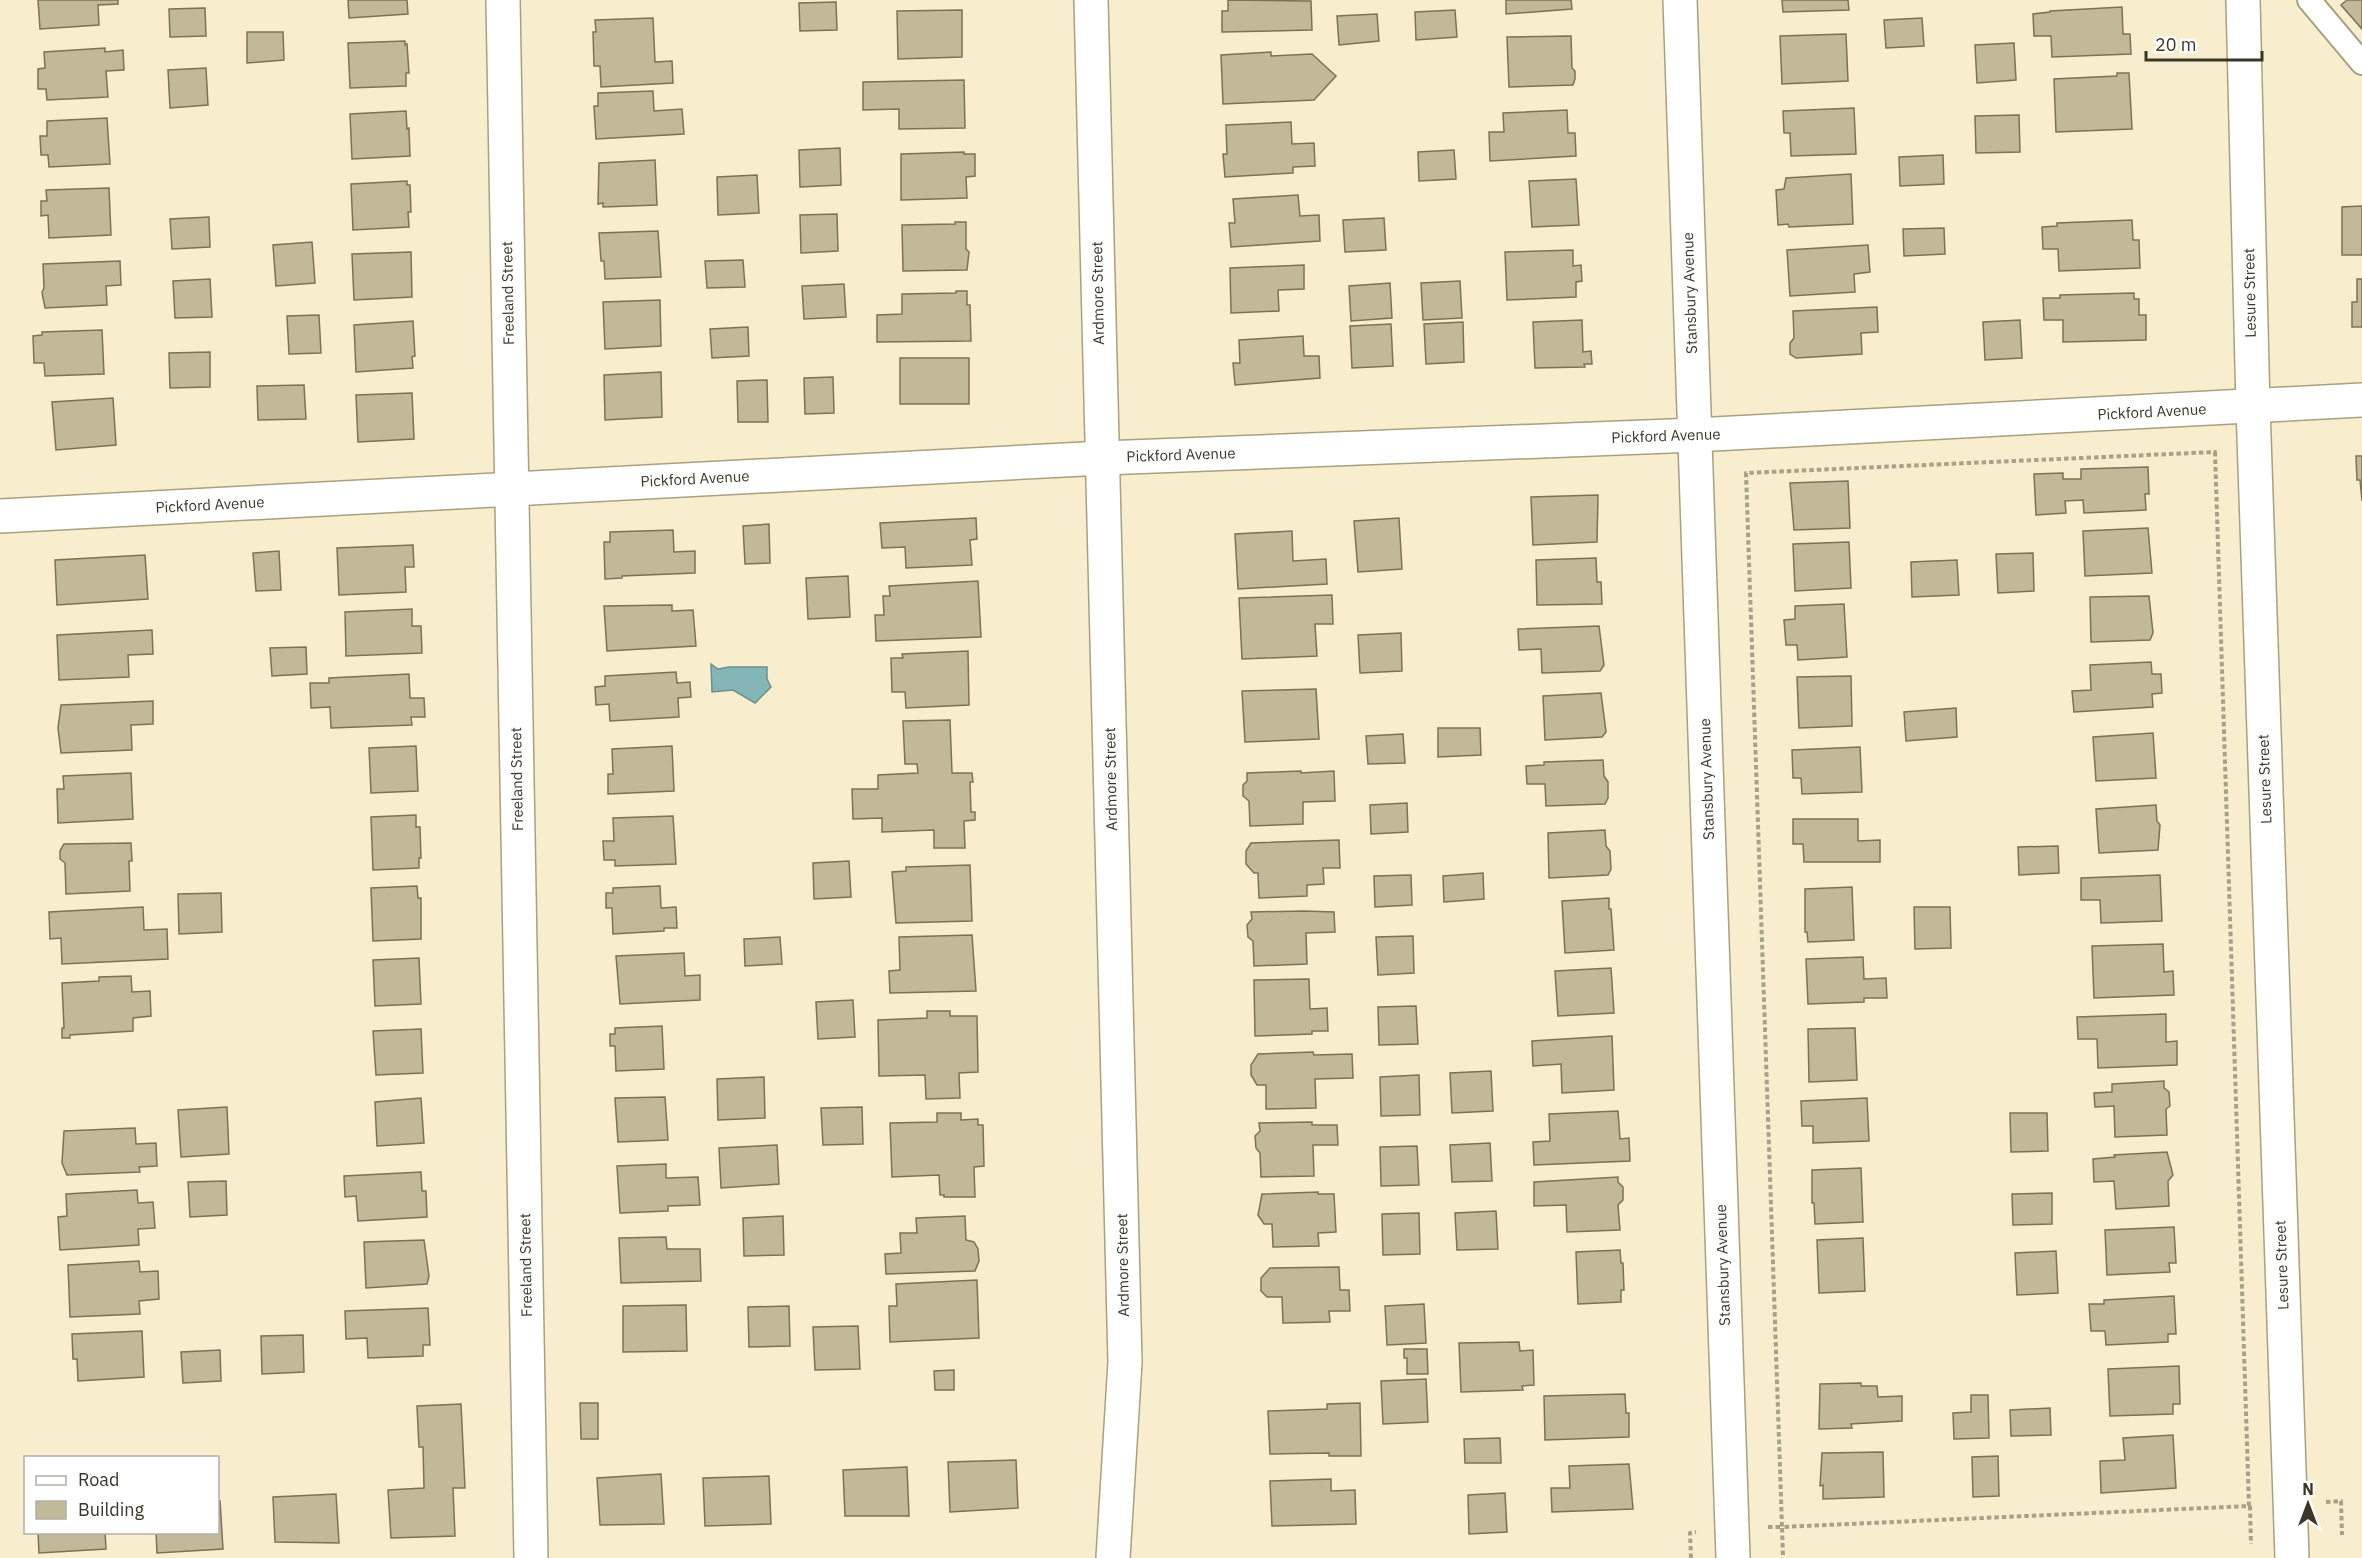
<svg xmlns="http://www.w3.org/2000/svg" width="2362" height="1558" viewBox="0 0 2362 1558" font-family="'IBM Plex Sans',sans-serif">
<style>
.water{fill:#83b6b7;stroke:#6d908c;stroke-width:1.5}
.building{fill:#c2b999;stroke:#7c7355;stroke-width:1.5}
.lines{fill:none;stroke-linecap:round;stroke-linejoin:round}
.service-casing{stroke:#a9a081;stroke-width:26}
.minor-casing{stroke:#a9a081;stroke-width:36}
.path{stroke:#a8a188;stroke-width:4;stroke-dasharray:4.5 3;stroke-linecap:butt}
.service{stroke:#fff;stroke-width:22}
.minor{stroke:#fff;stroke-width:33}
.labels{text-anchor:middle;stroke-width:4.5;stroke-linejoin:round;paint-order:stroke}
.street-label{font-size:15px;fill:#3a3629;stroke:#fff}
</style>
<rect width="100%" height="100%" fill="#f8eecd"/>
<polygon class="water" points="711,664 718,669 729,667 767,667 767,679 771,687 755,703 733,690 712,692"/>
<g class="building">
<polygon points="38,0 118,0 118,4 98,5 99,25 40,29"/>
<polygon points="348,0 407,0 408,14 349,18"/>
<polygon points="1228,0 1311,1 1312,30 1222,32 1222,11 1228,11"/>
<polygon points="1506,0 1571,0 1572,9 1506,14"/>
<polygon points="1782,0 1848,0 1849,10 1783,12"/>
<polygon points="2347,0 2362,0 2362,29 2341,5"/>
<polygon points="836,2 837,30 800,31 799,3"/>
<polygon points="2122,7 2123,34 2130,34 2131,54 2052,57 2051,36 2034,36 2033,14 2050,12 2050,11"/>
<polygon points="205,8 206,36 170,37 169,9"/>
<polygon points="962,10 962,57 898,59 897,11"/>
<polygon points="1455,10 1457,37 1416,40 1415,12"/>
<polygon points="1377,14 1379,41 1339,45 1337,16"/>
<polygon points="653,18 655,62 672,61 673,83 601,87 600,66 594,66 593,32 596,32 595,20"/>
<polygon points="1922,18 1924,46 1886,48 1884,20"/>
<polygon points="247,32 283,32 284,60 247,63"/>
<polygon points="1846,34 1848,81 1782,84 1780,36"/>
<polygon points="1571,36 1572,68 1575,71 1575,79 1573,85 1509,87 1507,37"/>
<polygon points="405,41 405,45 407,44 409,73 406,73 406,86 350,88 348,43"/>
<polygon points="2014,43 2016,80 1977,83 1975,45"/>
<polygon points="105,48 105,52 123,50 124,70 106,71 108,97 47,100 46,89 38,89 38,69 45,68 44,52"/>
<polygon points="1271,52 1271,56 1312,54 1336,76 1314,100 1223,104 1221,55"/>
<polygon points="206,68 208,105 170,108 168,70"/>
<polygon points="2117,73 2129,73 2132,129 2056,132 2054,79 2117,76"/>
<polygon points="964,80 965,128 899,129 899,109 863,110 863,82"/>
<polygon points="653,91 654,111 682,109 684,134 596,139 594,106 598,106 598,93"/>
<polygon points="1854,108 1856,154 1791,156 1790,133 1784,133 1783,111"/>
<polygon points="1567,110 1568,133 1575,133 1576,156 1490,161 1489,132 1504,132 1503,113"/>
<polygon points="406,111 407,129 409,128 410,156 352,159 350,114"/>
<polygon points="2019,115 2020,152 1976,153 1975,116"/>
<polygon points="107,118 110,164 49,167 48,155 41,155 40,136 47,136 47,121"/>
<polygon points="1291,122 1292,144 1314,143 1315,166 1293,167 1293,173 1225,177 1223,154 1227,154 1226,125"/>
<polygon points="840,148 841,185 800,187 799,150"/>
<polygon points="1454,150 1456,179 1419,181 1418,152"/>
<polygon points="964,152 964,154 975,154 975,176 966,177 967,198 901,200 901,154"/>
<polygon points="1943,155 1944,184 1900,186 1899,157"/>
<polygon points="655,160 657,205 603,207 603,203 598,204 599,163"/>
<polygon points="1851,174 1853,224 1789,227 1788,224 1778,225 1776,190 1784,189 1786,178"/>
<polygon points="757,175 759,213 718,215 717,177"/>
<polygon points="1576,179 1579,225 1532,227 1529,181"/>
<polygon points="407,181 407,185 410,185 411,212 408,212 409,227 353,230 351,184"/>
<polygon points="109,188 111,235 49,238 48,215 41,216 41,201 47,201 46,190"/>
<polygon points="1298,195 1300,216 1319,215 1320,241 1231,247 1229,223 1235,223 1233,199"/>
<polygon points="2362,206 2362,255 2342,255 2342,207"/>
<polygon points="837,214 838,251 801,253 800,215"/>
<polygon points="209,217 210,247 172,249 170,219"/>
<polygon points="1384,218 1386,250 1345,252 1343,220"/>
<polygon points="2132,220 2133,240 2139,240 2140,268 2059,271 2058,249 2043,249 2042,227 2057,226 2057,223"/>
<polygon points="955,222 966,222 966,249 969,252 967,270 903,271 902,225 955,224"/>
<polygon points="1944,228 1945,254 1904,256 1903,229"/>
<polygon points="658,231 661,277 605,279 604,261 601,261 599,233"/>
<polygon points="312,242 315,283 276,286 273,245"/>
<polygon points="1868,245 1870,272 1854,274 1855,292 1790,296 1787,250"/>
<polygon points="1573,250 1573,266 1581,265 1582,281 1576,282 1576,297 1507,300 1505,252"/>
<polygon points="411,252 412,297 354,300 352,254"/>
<polygon points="743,260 745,287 707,288 705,261"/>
<polygon points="120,261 121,285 106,286 107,305 45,308 42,292 44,288 43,264"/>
<polygon points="1304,265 1304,289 1278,290 1279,311 1231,313 1230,268"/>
<polygon points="210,279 212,317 175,318 173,281"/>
<polygon points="2357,279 2362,279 2362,327 2352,327 2352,302 2357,302"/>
<polygon points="1460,281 1462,318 1423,320 1421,283"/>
<polygon points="1390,283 1392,318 1351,321 1349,286"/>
<polygon points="844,284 846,317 804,319 802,286"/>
<polygon points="956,291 967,291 967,305 970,305 971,341 877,342 877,315 902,314 902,294 956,293"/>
<polygon points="2134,293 2134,299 2139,299 2139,315 2146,315 2146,340 2063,342 2063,320 2044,320 2043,298 2060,298 2060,295"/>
<polygon points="660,300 661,346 605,349 603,302"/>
<polygon points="1877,307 1878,332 1861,333 1862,354 1796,358 1790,354 1790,343 1794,338 1793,311"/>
<polygon points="319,315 321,353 289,354 287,316"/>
<polygon points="1582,320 1583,352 1591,351 1592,364 1584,364 1585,367 1535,368 1533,322"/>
<polygon points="2020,320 2022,358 1985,360 1983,322"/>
<polygon points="413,321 415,356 412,357 413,368 356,372 354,325"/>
<polygon points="1463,322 1464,362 1426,364 1424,324"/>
<polygon points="1391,324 1393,366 1352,368 1350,326"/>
<polygon points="748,327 749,356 712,358 710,329"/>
<polygon points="102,330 104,374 45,376 44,363 34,363 33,336 42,335 42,332"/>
<polygon points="1303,336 1304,356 1319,356 1320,378 1235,385 1233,363 1240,363 1239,340"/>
<polygon points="210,352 210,387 170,388 169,353"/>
<rect x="900" y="358" width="69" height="46"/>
<polygon points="661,372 662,417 605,420 604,375"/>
<polygon points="833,377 834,413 805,414 804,378"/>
<polygon points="767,380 768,422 738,422 737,381"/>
<polygon points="304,385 306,419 258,420 257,386"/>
<polygon points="412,393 414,439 358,442 356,395"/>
<polygon points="113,398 116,445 56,450 52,402"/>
<polygon points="2356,456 2362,456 2362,501 2360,480 2357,480"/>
<polygon points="2148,467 2149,494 2145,494 2146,510 2084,513 2083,500 2065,501 2066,513 2036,515 2034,474 2063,473 2063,479 2081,479 2081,469"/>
<polygon points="1848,481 1850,528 1794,530 1790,483"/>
<polygon points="1598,495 1597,542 1533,545 1531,497"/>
<polygon points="976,518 977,539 970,540 972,565 906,568 905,547 882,548 880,523"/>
<polygon points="1399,518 1402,569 1358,572 1354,521"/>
<polygon points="769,524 770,563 745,564 743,526"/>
<polygon points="2148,528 2152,573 2085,576 2083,531"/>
<polygon points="673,530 674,552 695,551 695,573 622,576 622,578 605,579 604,542 610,542 610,532"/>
<polygon points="1292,531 1293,561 1326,559 1327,584 1238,589 1235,534"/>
<polygon points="1849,542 1851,588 1795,591 1793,544"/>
<polygon points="413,545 414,567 405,567 406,592 339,595 337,548"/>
<polygon points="279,551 281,590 256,591 253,553"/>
<polygon points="2033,553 2034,591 1998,593 1996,554"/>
<polygon points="145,555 148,599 57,605 55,560"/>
<polygon points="1596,558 1597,582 1601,582 1602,604 1537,605 1536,560"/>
<polygon points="1957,560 1959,595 1912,597 1911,562"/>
<polygon points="848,576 850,617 808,619 806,578"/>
<polygon points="978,581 981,637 876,641 875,615 884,615 883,596 890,596 889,586"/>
<polygon points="1332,595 1333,624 1315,624 1317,656 1242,659 1239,598"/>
<polygon points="2149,596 2153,633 2150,640 2091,642 2090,597"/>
<polygon points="1844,604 1847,657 1798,660 1797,645 1786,645 1784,620 1795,619 1795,606"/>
<polygon points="672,605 672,611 693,610 696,646 607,651 604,606"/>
<polygon points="412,609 412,626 421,626 422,653 346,656 345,612"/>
<polygon points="1599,626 1604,665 1600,671 1542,673 1541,649 1519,650 1518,629"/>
<polygon points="152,630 153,654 128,655 129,677 59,680 57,635"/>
<polygon points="1401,633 1402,671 1360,673 1358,635"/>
<polygon points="306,647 307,674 272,676 270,648"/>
<polygon points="968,651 969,705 906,708 905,692 892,692 891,658 903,658 902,654"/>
<polygon points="2151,662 2152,674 2161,674 2162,693 2152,694 2153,707 2074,712 2072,691 2091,690 2090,665"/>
<polygon points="676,672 677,683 690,682 691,697 678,698 679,717 610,721 609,704 596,705 595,687 605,686 605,676"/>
<polygon points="409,674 410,698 424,698 425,717 411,717 412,725 331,728 330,707 311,708 310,683 329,683 329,678"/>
<polygon points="1851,676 1852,726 1799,728 1797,677"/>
<polygon points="1316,689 1319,739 1245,742 1242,691"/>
<polygon points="1601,693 1606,732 1602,737 1545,740 1543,696"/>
<polygon points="153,701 153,724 131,725 132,750 61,753 58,728 61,705"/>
<polygon points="1956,708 1957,737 1906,741 1904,712"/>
<polygon points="950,720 952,773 972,773 973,782 970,782 971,812 975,812 975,820 964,821 965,848 934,848 934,830 882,832 882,818 853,819 852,789 878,789 878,775 918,773 917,764 905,764 903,721"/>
<polygon points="1438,728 1480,728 1481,755 1438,757"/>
<polygon points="2153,733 2156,778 2096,781 2093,737"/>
<polygon points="1403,734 1405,763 1368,764 1366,736"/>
<polygon points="416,746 418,791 371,793 369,748"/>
<polygon points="672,746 674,791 608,794 608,774 613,774 612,749"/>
<polygon points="1860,747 1862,792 1802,794 1801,778 1793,778 1792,750"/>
<polygon points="1603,760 1604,776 1608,782 1608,798 1605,804 1546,806 1545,784 1527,784 1526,766 1544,765 1544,762"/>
<polygon points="1301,771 1301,773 1334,771 1335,801 1303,802 1303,824 1250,826 1249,801 1243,796 1243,785 1247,781 1247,773"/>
<polygon points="131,773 133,819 58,823 57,789 64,789 63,776"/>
<polygon points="1407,803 1408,832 1371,834 1370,805"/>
<polygon points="2156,805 2157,821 2160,825 2158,850 2099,853 2096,809"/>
<polygon points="416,815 416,827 420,827 421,858 419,858 419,868 373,870 371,817"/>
<polygon points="673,816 676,864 615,866 615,860 604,860 603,841 614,841 613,818"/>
<polygon points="1793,819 1858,819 1858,841 1880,840 1880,862 1804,862 1803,844 1793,844"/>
<polygon points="1605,830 1606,846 1610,851 1611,869 1608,875 1549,878 1548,833"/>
<polygon points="1339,840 1340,868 1323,868 1324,884 1307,885 1307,896 1259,898 1258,873 1254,873 1246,864 1246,851 1251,843"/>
<polygon points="131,843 132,861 129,861 130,891 66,894 65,863 60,859 60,851 64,844"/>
<polygon points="2058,846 2059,873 2019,875 2018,847"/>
<polygon points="849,861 851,897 814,899 813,863"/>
<polygon points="970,865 972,921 896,923 892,872 906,871 906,867"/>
<polygon points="1483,873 1484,899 1444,902 1443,876"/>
<polygon points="1411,875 1412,905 1375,907 1374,876"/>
<polygon points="2160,875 2162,921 2101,923 2100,900 2081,900 2081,878"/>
<polygon points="417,886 418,898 421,898 421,939 373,941 371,888"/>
<polygon points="660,886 661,908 676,907 677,928 664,928 664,931 613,934 612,908 606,908 606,893 613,893 613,888"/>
<polygon points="1852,887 1854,940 1808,942 1807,932 1805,932 1805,889"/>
<polygon points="221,893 222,932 179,934 178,894"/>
<polygon points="1609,898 1609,909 1611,909 1614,950 1565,953 1562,901"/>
<polygon points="143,907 144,930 167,929 168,959 62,964 61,938 50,939 49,912"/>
<polygon points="1914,907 1950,907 1951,948 1915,949"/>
<polygon points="1304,911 1334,912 1335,932 1306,933 1307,964 1254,966 1253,941 1248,937 1247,925 1252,919 1251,912"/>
<polygon points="972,935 976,991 890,993 889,971 900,970 899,937"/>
<polygon points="1413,936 1414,973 1378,975 1376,937"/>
<polygon points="780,937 782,964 745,966 744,939"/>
<polygon points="2163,944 2164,972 2173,971 2174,995 2094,998 2092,946"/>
<polygon points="684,953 685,976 700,975 700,1000 620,1004 616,956"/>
<polygon points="1863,957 1864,979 1886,978 1887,998 1864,998 1864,1002 1808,1004 1806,959"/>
<polygon points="419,958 421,1004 375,1006 373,960"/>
<polygon points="1611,968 1614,1013 1558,1016 1555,971"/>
<polygon points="131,976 132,992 150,991 151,1016 133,1018 133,1031 70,1035 70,1038 62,1038 62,1028 64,1028 62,983 99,981 99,977"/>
<polygon points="1309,979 1310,1009 1327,1008 1328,1031 1312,1031 1312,1034 1255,1036 1254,980"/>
<polygon points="853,1000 855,1037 818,1039 816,1002"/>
<polygon points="1416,1006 1418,1044 1379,1045 1378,1007"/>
<polygon points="927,1011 950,1011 950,1016 977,1016 978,1072 959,1073 960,1098 926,1099 925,1075 879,1076 878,1020 927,1018"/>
<polygon points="2166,1014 2166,1042 2177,1041 2177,1065 2098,1068 2097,1039 2078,1039 2077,1017"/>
<polygon points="662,1026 664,1069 616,1071 615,1046 610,1046 610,1034 615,1034 615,1028"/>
<polygon points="1855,1028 1857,1080 1809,1082 1808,1029"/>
<polygon points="421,1029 423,1073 376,1075 373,1031"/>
<polygon points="1612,1036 1614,1090 1562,1093 1561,1064 1533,1066 1532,1041"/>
<polygon points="1313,1052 1314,1055 1352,1054 1353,1078 1315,1079 1316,1108 1266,1109 1266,1085 1257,1085 1251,1075 1251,1065 1258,1054"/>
<polygon points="1491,1071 1493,1111 1452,1113 1450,1073"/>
<polygon points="1419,1075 1420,1115 1381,1116 1380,1077"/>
<polygon points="764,1077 765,1118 718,1120 717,1079"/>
<polygon points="2164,1081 2164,1088 2169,1092 2170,1106 2166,1109 2167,1135 2115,1137 2114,1106 2095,1107 2094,1093 2112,1092 2112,1084"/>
<polygon points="665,1097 668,1140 618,1142 615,1098"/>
<polygon points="421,1098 424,1143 377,1146 375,1102"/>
<polygon points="1867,1098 1869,1141 1813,1143 1813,1126 1802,1126 1801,1101"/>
<polygon points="227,1107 229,1154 181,1157 178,1110"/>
<polygon points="862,1107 863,1144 823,1145 821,1108"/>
<polygon points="1618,1111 1620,1139 1629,1138 1630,1161 1534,1165 1533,1142 1550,1141 1549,1114"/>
<polygon points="937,1113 961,1113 961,1120 978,1119 978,1125 983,1125 984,1166 974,1167 975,1197 944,1197 944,1195 940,1195 939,1175 892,1177 890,1123 937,1122"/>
<polygon points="2010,1113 2047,1113 2048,1151 2011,1152"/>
<polygon points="1312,1122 1312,1125 1337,1125 1338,1145 1313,1145 1314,1176 1261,1177 1260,1153 1256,1148 1255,1136 1260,1131 1259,1123"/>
<polygon points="135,1128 136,1144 156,1143 157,1166 139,1167 140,1172 67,1175 62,1163 64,1131"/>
<polygon points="1490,1143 1492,1181 1452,1182 1450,1145"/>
<polygon points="777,1145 779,1184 721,1188 719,1148"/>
<polygon points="1417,1146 1419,1185 1381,1186 1380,1147"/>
<polygon points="2167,1152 2173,1175 2168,1181 2169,1206 2116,1209 2114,1181 2094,1182 2093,1159 2115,1157 2114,1155"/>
<polygon points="666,1164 666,1178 698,1177 700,1205 668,1206 668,1211 620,1213 617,1166"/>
<polygon points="1861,1168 1863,1222 1815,1224 1814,1203 1812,1203 1812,1170"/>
<polygon points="421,1172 422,1191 426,1191 427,1217 358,1221 356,1196 345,1197 344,1176"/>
<polygon points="1618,1177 1618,1182 1623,1187 1623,1200 1618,1205 1620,1230 1567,1232 1566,1205 1534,1206 1534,1182"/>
<polygon points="226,1181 227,1215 190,1217 188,1182"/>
<polygon points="137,1190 138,1203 153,1202 155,1228 138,1229 139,1245 60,1250 58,1217 67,1216 66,1194"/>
<polygon points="1318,1192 1318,1194 1334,1194 1336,1232 1318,1233 1319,1246 1273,1247 1272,1224 1264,1224 1258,1215 1262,1194"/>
<polygon points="2052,1193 2052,1224 2013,1225 2012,1194"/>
<polygon points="1496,1211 1498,1249 1457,1250 1455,1213"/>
<polygon points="1419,1213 1420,1254 1383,1255 1382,1214"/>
<polygon points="783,1216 784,1255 744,1256 743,1218"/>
<polygon points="965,1216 966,1240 974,1242 978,1249 979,1261 975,1271 886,1274 885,1254 901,1253 900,1233 917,1233 916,1218"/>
<polygon points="2174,1227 2176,1263 2169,1263 2170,1272 2107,1275 2105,1230"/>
<polygon points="666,1237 667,1249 700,1249 701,1281 621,1283 619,1238"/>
<polygon points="1863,1238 1865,1291 1819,1293 1817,1240"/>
<polygon points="424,1240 429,1276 427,1284 366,1288 364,1242"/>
<polygon points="1620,1250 1621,1263 1623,1263 1624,1290 1621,1290 1621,1302 1578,1304 1576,1252"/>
<polygon points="2056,1251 2058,1293 2017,1295 2015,1253"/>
<polygon points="139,1261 140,1272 158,1271 159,1299 139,1301 140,1314 70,1317 68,1265"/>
<polygon points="1339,1267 1340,1290 1349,1290 1350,1311 1329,1311 1330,1322 1283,1323 1282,1297 1267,1297 1261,1291 1261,1278 1270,1268"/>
<polygon points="977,1280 979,1338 890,1342 889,1306 897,1306 896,1284"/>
<polygon points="2174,1296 2176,1334 2168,1334 2168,1342 2106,1345 2105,1331 2091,1331 2089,1304 2104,1304 2104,1300"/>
<polygon points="1424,1304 1426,1343 1387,1345 1385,1306"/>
<polygon points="686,1305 687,1351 623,1352 623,1306"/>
<polygon points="789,1306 790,1346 749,1347 748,1307"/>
<polygon points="428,1308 430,1345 423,1345 423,1356 368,1358 367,1338 346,1339 345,1311"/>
<polygon points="858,1326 860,1369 815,1370 813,1327"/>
<polygon points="142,1331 144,1377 78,1381 77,1359 73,1359 72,1334"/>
<polygon points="303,1335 304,1372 262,1374 261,1336"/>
<polygon points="1519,1342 1520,1351 1533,1350 1534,1385 1522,1386 1523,1390 1461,1392 1459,1343"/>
<polygon points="1404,1349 1427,1349 1428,1374 1407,1374 1407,1358 1404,1358"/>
<polygon points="220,1350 221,1381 183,1383 181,1352"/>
<polygon points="2179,1366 2180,1404 2173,1404 2173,1414 2110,1416 2108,1369"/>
<polygon points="954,1370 954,1390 935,1390 934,1371"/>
<polygon points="1426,1379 1428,1422 1383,1424 1381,1381"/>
<polygon points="1861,1383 1861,1386 1877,1386 1878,1397 1902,1396 1902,1421 1851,1424 1852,1428 1819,1429 1820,1384"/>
<polygon points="1625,1394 1626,1413 1629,1413 1629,1437 1545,1440 1544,1396"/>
<polygon points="1971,1395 1988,1395 1989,1438 1954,1439 1953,1413 1971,1412"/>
<polygon points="580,1403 598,1403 598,1439 581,1439"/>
<polygon points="1360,1403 1361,1456 1329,1456 1329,1453 1270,1454 1268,1411 1327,1409 1327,1404"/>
<polygon points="461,1404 465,1488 453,1488 455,1536 391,1538 388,1490 424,1488 423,1447 419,1447 417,1406"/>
<polygon points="2050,1408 2051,1435 2011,1436 2010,1410"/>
<polygon points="2173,1435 2176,1488 2101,1493 2100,1461 2125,1460 2123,1438"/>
<polygon points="1500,1438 1501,1463 1465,1463 1464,1439"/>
<polygon points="1883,1452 1884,1497 1823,1499 1823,1485 1820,1486 1822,1453"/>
<polygon points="1998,1456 1999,1496 1973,1497 1972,1457"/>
<polygon points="1016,1460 1018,1508 950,1512 948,1462"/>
<polygon points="1629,1464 1633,1509 1552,1512 1551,1488 1570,1488 1569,1466"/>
<polygon points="907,1467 909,1516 845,1516 843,1470"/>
<polygon points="661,1474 664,1524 600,1525 597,1478"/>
<polygon points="769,1476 771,1524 705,1526 703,1478"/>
<polygon points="1331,1479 1331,1491 1355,1490 1356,1524 1272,1526 1270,1481"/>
<polygon points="1505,1493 1507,1532 1469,1534 1468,1495"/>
<polygon points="336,1494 339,1543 275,1542 273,1497"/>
<polygon points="218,1501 220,1501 223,1549 157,1553 156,1532 218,1532"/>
<polygon points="38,1532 105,1532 106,1549 39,1553"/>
</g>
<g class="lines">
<g class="service-casing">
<polyline id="service" points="2309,0 2362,63"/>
</g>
<g class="minor-casing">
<g id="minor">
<polyline points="503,0 531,1558"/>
<polyline points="1091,0 1125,1362 1113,1558"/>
<polyline points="1680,0 1733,1558"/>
<polyline points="2243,0 2253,407 2292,1558"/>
<polyline points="0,516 1103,458 1695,435 2362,400"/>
</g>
</g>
<g class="path">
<polygon points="2215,452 2249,1506 1782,1527 1746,473"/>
<polyline points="2326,1502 2341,1501 2342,1535"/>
<polyline points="2250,1506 2251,1544"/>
<polyline points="1768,1527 1782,1527 1783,1558"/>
<polyline points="1691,1558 1690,1533 1696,1532"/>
</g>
<use href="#service" class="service"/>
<use href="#minor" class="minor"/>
</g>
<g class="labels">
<g class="street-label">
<text transform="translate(508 293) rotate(-91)" y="5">Freeland Street</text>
<text transform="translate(1098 293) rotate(-91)" y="5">Ardmore Street</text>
<text transform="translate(1690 293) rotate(-92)" y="5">Stansbury Avenue</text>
<text transform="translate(2250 293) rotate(-91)" y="5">Lesure Street</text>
<text transform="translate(2152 412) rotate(-3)" y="5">Pickford Avenue</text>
<text transform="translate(1666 436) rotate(-2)" y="5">Pickford Avenue</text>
<text transform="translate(1181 455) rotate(-2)" y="5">Pickford Avenue</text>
<text transform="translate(695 479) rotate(-3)" y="5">Pickford Avenue</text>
<text transform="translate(210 505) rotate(-3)" y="5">Pickford Avenue</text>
<text transform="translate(517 779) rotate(-91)" y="5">Freeland Street</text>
<text transform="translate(1111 779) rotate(-91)" y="5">Ardmore Street</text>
<text transform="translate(1707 779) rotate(-92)" y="5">Stansbury Avenue</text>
<text transform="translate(2265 779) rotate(-92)" y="5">Lesure Street</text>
<text transform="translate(526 1265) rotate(-91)" y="5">Freeland Street</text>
<text transform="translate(1123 1265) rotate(-91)" y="5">Ardmore Street</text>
<text transform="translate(1723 1265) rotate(-92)" y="5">Stansbury Avenue</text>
<text transform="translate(2282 1265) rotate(-92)" y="5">Lesure Street</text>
</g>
</g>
<rect x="24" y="1456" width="195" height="78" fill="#ffffff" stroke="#b0afa9" stroke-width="1.5"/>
<rect x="36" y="1476" width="30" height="9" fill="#ffffff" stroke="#b0afa9" stroke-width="1.5"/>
<text x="78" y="1486" font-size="18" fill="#3a3629">Road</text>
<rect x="36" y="1501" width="30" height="18" fill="#c2b999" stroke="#b0afa9" stroke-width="1.5"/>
<text x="78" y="1516" font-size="18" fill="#3a3629">Building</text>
<g transform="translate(2308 1504)" stroke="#ffffff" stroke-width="4.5" paint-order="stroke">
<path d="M0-4.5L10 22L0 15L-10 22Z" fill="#3a3629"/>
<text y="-9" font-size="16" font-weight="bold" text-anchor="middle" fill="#3a3629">N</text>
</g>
<path d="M2146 51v9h116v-9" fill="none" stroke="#3a3629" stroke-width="3"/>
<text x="2155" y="51" font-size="18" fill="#3a3629" stroke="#ffffff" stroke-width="4.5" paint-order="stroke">20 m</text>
</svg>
